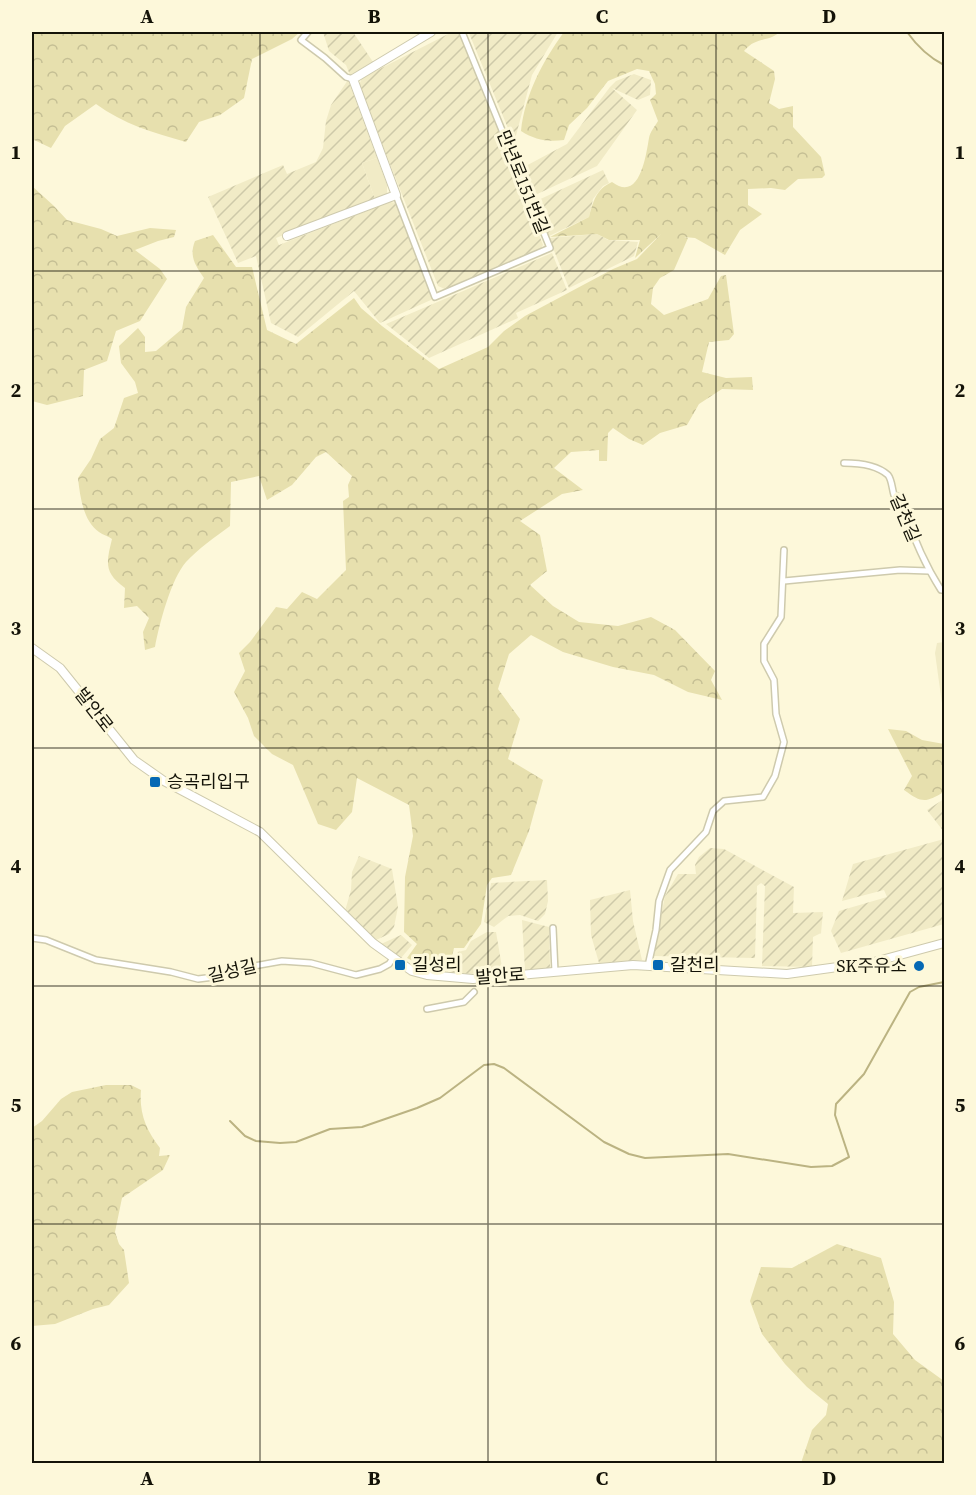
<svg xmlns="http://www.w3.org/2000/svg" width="976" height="1495" viewBox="0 0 976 1495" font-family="'Source Serif 4','Noto Sans KR',serif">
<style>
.built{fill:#f1ebc6}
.industrial{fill:url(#industrial-furrows)}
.forest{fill:url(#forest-crowns)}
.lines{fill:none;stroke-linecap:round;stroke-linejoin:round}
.stream{stroke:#bbb382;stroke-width:2}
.street-casing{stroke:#cecaad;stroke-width:8}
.secondary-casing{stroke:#cecaad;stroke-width:10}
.primary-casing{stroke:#cecaad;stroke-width:10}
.street{stroke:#fff;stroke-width:5}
.secondary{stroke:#fff;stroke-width:8}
.primary{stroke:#fff;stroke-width:8}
.grid{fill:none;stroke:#141308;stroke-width:1.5;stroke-opacity:0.55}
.poi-dot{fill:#0568b4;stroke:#fdf8da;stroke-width:2}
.labels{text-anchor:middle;stroke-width:6;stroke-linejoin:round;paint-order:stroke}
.street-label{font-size:18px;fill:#141308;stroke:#fdf8da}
.poi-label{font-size:18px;fill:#141308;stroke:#fdf8da;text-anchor:start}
.neatline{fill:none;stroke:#141308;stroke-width:2}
.grid-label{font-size:20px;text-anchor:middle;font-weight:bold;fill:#141308}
</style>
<defs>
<pattern id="industrial-furrows" width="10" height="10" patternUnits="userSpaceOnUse" patternTransform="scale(1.5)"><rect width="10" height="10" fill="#f1ebc6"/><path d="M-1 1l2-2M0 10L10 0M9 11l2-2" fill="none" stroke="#cec9a9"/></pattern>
<pattern id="forest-crowns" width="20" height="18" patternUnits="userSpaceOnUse" patternTransform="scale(1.5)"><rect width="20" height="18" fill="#e7e0ae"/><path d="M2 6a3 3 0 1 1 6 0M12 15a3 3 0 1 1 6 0" fill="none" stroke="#c5bf94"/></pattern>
</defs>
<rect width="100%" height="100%" fill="#fdf8da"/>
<g class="built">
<polygon points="377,158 387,185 387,194 375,199 362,163"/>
<polygon points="944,642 944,718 935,653 937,643"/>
</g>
<g class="industrial">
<polygon points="323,32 353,32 373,62 350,75 346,65 329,51"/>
<polygon points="452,32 462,35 543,245 539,251 447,290 438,286 359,85 362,78"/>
<polygon points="474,32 558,32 532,75 514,143 469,33"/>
<polygon points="634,74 651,80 650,95 638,100 612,88 637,110 597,166 533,196 522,168 567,144 610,87 616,81"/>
<polygon points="348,80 377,158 362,163 375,199 276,238 279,245 390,202 397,203 433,299 380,323 354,291 298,337 271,323 256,256 238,263 208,197 283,165 287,174 316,162 323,148 326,121 331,105"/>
<polygon points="603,170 609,183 603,186 593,199 589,217 549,236 534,202"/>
<polygon points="597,234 608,240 638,242 634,256 569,288 549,238"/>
<polygon points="552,253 567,290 516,313 518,318 429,358 386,324"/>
<polygon points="944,799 944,832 927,810"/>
<polygon points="944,839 944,924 841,953 831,931 839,911 887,897 884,890 842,901 853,864"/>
<polygon points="710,848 724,849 794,887 793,913 823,912 821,933 813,937 812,967 762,966 765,886 761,883 757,886 755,958 653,956 665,896 678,874 696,874 695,865 699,857"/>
<polygon points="359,856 392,869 398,907 394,927 389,934 374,941 345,911 351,890 352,872"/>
<polygon points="547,880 548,901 545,914 538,921 520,915 508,916 494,927 484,922 491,883"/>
<polygon points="630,890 633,921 642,960 599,963 591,935 590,900"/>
<polygon points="522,920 549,927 550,968 525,970"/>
<polygon points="487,932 496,932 503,973 450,974 458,952 466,950 471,941"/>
<polygon points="401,935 412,945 401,958 381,944"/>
</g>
<g class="forest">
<path d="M32,32H300L292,39L252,59L244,98L220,115L199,122L186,142C154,133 123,124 96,104L65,126L51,148L32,139Z"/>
<path d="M564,32H780C767,43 756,36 744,51L774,71L775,79L769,103L779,109L793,106V127L821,157L825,175L822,178L798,179L785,190L771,188L748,189V205L762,214L740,230L725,255L695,238L684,237L688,238L674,270L660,278L653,288L651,304L664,315L708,299L721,276L726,275L734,334L729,340L709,342L702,372L726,378L752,377L753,390L722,389L699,404L687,425L660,433L643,445L629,439L613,428L608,433L607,461H599V450L571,452L554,468L583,490L562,494L520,521L540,535L547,571L530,585L553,606L579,622L618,626L651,617L675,630L715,671L711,680L722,700L688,692L654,675L613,667L563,652L531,635L509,654L498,689L520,719L508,759L543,780L529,831L511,875L492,878L487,885L481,924L464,948H454L448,972L432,970L407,958L417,944L404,932L405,877L413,836L409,805L357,778L352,812L336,830L318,824L293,765L272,754L254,736L248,718L234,692L245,671L239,653L250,642L276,607L287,609L302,592L317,599L346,570L343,501L349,497L348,485L352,476L326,452L316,457L292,485L267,500L259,476L231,482L230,526C215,537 198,549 186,562C171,579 159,625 155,647L145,650L143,632L149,618L137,606L124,608L125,588C104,573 106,563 112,539C108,536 103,535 99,532C83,521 80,496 78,478L91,459L100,439L114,428L124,398L138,393L135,382L121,363L119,346L138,328L145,337V352L156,351L182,329L186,307L204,278C195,265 189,256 195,241L213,235L236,267H252L267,330L296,344L354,298L361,308L382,326L439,369L488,347L504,331L525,316L613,269L637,259L661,234L635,258L640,240H609L597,234L550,237L589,217C593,202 596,189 612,182C640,203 646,155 649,138C650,132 655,126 658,121L650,100L656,94L655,84L649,71L637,69L608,81L587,108L569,125L564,140C547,142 535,140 521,131C525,94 543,61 564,32Z"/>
<polygon points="32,186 54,206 67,220 101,229 117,236 150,228 176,230 174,237 158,241 135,250 160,269 167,279 140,321 116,331 107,361 84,370 83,396 47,405 32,401"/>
<path d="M888,729L906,731L922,740L944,744V792C925,803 922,803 904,790L912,776Z"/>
<path d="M106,1085H131L141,1090C139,1113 146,1130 160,1148L159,1156L170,1155L163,1170L122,1198L115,1232L119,1244L124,1250L129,1283L109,1305L93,1309L55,1324L32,1326V1128L42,1121L61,1099L72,1092Z"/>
<polygon points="837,1244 881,1258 894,1302 893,1334 915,1360 944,1381 944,1463 801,1463 812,1430 826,1415 828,1404 807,1387 785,1364 762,1334 750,1301 761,1267 792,1268"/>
</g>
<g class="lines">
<g class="stream">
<path d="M907,32C917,46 928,57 944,65"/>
<polyline points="230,1121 245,1136 256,1141 280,1143 296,1142 330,1129 362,1127 417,1108 440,1098 484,1065 494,1064 504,1068 604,1142 629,1154 645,1158 728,1154 811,1167 832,1166 849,1157 835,1115 836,1104 864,1074 910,992 919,987 944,982"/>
</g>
<g class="street-casing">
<g id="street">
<polyline points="308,32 301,40 325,58 346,77 353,79"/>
<polyline points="396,195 435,297 550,248 462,32"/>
<path d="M844,463C858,463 877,465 888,475C892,480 892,489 894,495L900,497C910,530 922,560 941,590H944"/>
<polyline points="784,581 900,570 929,571"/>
<polyline points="553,928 555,972"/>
<polyline points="32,938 46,940 96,960 171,972 198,979 222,976 248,967 282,961 311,963 356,975 380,969 389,964 394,957"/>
<polyline points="648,966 656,930 659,901 670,870 706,832 713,811 724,801 763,797 775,776 784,742 776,714 774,680 764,661 764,644 781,617 784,550"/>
<polyline points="427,1009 464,1002 474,992"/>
</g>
</g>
<g class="secondary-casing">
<polyline id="secondary" points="287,236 396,195 353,79 431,32"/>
</g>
<g class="primary-casing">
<polyline id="primary" points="32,648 60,668 134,760 164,781 260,832 373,943 412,971 427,975 473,979 633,965 787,974 874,962 944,943"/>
</g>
<use href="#street" class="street"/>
<use href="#secondary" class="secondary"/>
<use href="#primary" class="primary"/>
</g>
<path class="grid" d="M260,32V1464M488,32V1464M716,32V1464M32,271H944M32,509H944M32,748H944M32,986H944M32,1224H944"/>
<g class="poi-dot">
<rect x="149" y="776" width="12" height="12" rx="3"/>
<rect x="394" y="959" width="12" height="12" rx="3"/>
<rect x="652" y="959" width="12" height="12" rx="3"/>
<circle cx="919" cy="966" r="6"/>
</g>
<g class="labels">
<g class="street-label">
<text transform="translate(523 182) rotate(68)" y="6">만년로151번길</text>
<text transform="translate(905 518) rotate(67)" y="6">갈천길</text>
<text transform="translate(94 710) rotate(52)" y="6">발안로</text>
<text transform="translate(232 971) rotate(-13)" y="6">길성길</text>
<text transform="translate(500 976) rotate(-4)" y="6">발안로</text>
</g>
<g class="poi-label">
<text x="167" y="788">승곡리입구</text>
<text x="412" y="971">길성리</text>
<text x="670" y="971">갈천리</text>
<text x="907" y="972" text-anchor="end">SK주유소</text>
</g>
</g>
<rect width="976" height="1495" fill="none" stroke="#fdf8da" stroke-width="66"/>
<rect x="33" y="33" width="910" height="1429" class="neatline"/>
<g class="grid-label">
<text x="147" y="23">A</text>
<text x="374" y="23">B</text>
<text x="602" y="23">C</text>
<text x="829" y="23">D</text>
<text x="16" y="159">1</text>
<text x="960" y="159">1</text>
<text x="16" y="397">2</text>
<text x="960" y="397">2</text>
<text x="16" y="635">3</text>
<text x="960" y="635">3</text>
<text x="16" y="873">4</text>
<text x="960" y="873">4</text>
<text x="16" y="1112">5</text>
<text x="960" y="1112">5</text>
<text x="16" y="1350">6</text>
<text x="960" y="1350">6</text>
<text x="147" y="1485">A</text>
<text x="374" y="1485">B</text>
<text x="602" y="1485">C</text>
<text x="829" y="1485">D</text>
</g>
</svg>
